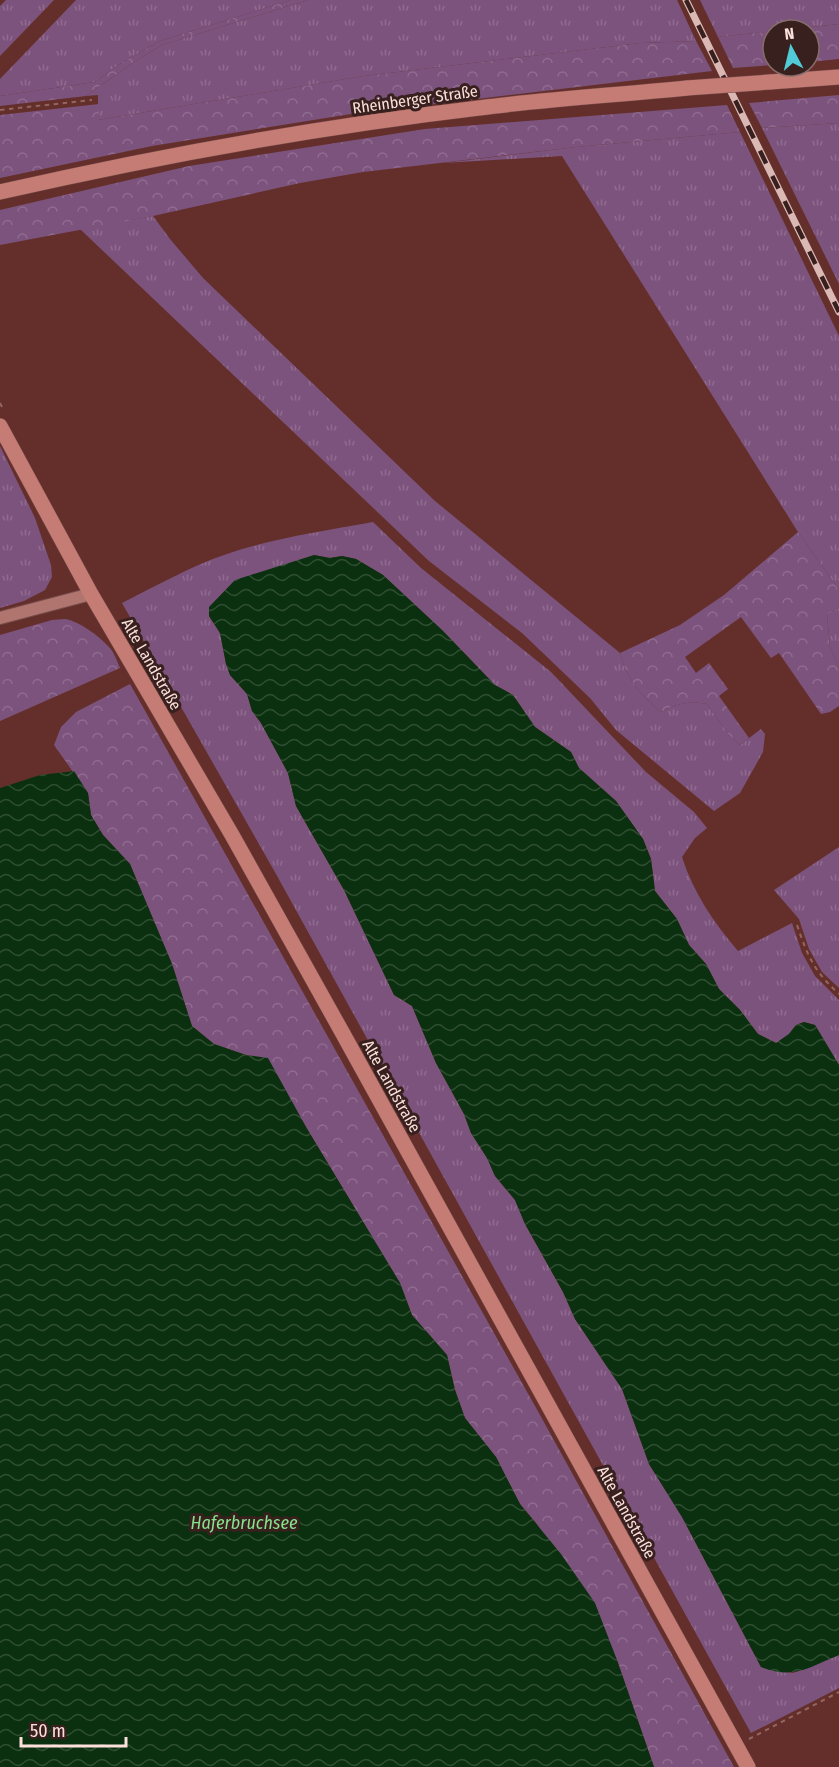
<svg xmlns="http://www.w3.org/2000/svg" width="839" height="1767" viewBox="0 0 839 1767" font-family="'Fira Sans Condensed',sans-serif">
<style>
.grass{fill:url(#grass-tufts)}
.forest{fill:url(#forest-crowns)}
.water{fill:url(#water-waves)}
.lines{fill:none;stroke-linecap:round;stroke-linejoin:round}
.street-casing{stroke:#794d4b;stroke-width:14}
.secondary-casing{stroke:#794d4b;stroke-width:16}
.path{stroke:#926561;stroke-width:2;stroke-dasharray:4.5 4.5;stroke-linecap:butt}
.street{stroke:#b1756f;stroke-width:12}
.secondary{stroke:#c57c75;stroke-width:15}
.rail-casing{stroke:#dab9b5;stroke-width:7}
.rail{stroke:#38201e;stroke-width:4.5;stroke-dasharray:14;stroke-linecap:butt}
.secondary-bridge-casing{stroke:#794d4b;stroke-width:16;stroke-linecap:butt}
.secondary-bridge{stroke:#c57c75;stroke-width:15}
.labels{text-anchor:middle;stroke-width:6;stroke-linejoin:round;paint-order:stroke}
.street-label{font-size:16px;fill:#fbe0dc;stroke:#38201e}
.water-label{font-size:18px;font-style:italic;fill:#86e28b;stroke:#38201e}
</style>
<defs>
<pattern id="grass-tufts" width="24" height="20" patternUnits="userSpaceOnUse" patternTransform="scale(1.5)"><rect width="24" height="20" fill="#7c537d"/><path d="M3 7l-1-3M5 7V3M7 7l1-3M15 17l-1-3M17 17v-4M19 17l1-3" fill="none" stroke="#906b8f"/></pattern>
<pattern id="forest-crowns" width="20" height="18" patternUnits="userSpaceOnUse" patternTransform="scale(1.5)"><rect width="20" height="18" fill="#7c537d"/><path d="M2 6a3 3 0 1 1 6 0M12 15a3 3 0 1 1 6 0" fill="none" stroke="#906b8f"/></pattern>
<pattern id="water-waves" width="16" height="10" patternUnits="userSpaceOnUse" patternTransform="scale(1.5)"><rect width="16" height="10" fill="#0b300f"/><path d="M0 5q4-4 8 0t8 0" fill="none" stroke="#2f4e31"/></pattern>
</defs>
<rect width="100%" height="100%" fill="#642f2b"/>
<g class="grass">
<polygon points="6,0 54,0 0,56 0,6"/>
<polygon points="76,0 291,0 160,41 118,65 95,82 0,96 0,79"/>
<polygon points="308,0 677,0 696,41 641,43 364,76 98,120 98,95 86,96 134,62 162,45"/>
<polygon points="700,0 839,0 839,24 718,37"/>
<polygon points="839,123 839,284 762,128"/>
<polygon points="740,132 839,336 839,590 798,532 562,156 443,163 576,147"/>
<path d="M153,216L170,239L203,278L435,501L620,653C628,681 639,693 661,712C676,704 690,700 707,704L729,735L740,745L761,729L765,734L763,752L740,793L714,811L616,730L590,698L522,633L429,561L80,229Z"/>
<polygon points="0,446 35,518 51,565 52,577 45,590 24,601 0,608"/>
<path d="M373,522L421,568L551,672L646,772L694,812L707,828L695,838L682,857C693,892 714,923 738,951L792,923L802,953L815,976L839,1000V1065L815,1025L804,1022L796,1025L789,1034L776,1043L758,1034L740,1010L719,989L706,964L689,945L677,919L655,891L651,859L643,839L616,801L579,768L571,752L535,727L513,695L495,685L442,630L383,575L356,559L342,556L330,558L314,555L209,616L220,633L226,664L230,675L247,694L252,711L261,723L288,773L296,806L344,890L394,995L412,1006L436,1063L464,1114L471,1133L487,1158L495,1176L515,1200L525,1224L563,1292L575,1319L622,1389L649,1464L682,1517L761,1667L793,1673L839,1655V1688L751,1733L276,874L122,603C156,586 191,566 227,554C274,538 324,531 373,522Z"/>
<polygon points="839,607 839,667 830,647 827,615"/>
<polygon points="839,847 839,988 822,972 809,949 799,919 774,890"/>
</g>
<g class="forest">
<polygon points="291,0 308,0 162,45 134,62 86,96 0,106 0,96 95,82 118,65 160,41"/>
<polygon points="839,24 839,59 809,62 809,30 783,30"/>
<polygon points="773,31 773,65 733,68 718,37"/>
<polygon points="696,41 712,71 351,114 152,146 0,178 0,115 99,104 98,120 364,76 641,43"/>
<polygon points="839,95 839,123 762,128 749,103"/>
<polygon points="727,105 740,132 576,147 363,172 300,183 153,216 0,245 0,210 189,166 425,129"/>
<path d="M798,532L839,590V607L827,615L830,647L839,667V706L830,712L821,714L779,653L771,658L741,617L685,657L696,673L709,663L728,689L719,696L749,738L740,745L729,735L707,704C690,700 676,704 661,712C639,693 628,681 620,653L680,625L724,595Z"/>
<path d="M65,619C79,621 99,636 109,647C114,652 117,661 120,668L0,721V635L52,620Z"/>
<polygon points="130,684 540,1415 734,1767 654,1767 617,1660 537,1524 520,1504 496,1457 465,1418 455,1390 447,1355 412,1315 400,1283 306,1127 268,1059 246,1055 214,1044 192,1026 172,964 130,864 103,835 91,815 88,793 54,745 61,727 76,712"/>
</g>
<g class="water">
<path d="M314,555L330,558L342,556L356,559L383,575L442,630L495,685L513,695L535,727L571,752L579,768L616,801L643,839L651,859L655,891L677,919L689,945L706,964L719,989L740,1010L758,1034L776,1043L789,1034L796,1025L804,1022L815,1025L839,1065V1655C809,1667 794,1680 761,1667L682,1517L649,1464L622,1389L575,1319L563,1292L525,1224L515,1200L495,1176L487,1158L471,1133L464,1114L436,1063L412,1006L394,995L344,890L296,806L288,773L261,723L252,711L247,694L230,675L226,664L220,633L209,616V607L235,580Z"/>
<polygon points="74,771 88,793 91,815 103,835 130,864 172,964 192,1026 214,1044 246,1055 268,1058 306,1127 400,1283 412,1315 447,1355 455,1390 465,1418 496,1457 520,1504 561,1554 595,1603 617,1660 654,1767 0,1767 0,788 40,775"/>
</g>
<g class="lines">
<g class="street-casing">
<polyline id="street" points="0,618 91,594"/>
</g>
<g class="secondary-casing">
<g id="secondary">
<polyline points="770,82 839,77"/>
<path d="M0,192C158,156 318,127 479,108C548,99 618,95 687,88"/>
<polyline points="0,426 91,594 232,835 342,1032 748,1767"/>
</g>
</g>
<g class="path">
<polyline points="0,110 92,100"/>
<polyline points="0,403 4,411"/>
<path d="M797,925C808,957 814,971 839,994"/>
<polyline points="749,1739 839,1692"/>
</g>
<use href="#street" class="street"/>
<use href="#secondary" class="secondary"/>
<g class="rail-casing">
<polyline id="rail" points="686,0 839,312"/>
</g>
<use href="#rail" class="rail"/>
<g class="secondary-bridge-casing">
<polyline id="secondary-bridge" points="687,88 770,82"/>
</g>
<use href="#secondary-bridge" class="secondary-bridge"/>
</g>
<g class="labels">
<g class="street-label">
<text transform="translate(415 99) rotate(-8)" y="6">Rheinberger Straße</text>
<text transform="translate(152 664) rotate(60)" y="6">Alte Landstraße</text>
<text transform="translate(392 1086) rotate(61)" y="6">Alte Landstraße</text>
<text transform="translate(627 1512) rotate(61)" y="6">Alte Landstraße</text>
</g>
<g class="water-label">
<text x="244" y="1529">Haferbruchsee</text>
</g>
</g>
<g transform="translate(791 48) rotate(353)"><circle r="28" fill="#38201e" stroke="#866d6a" stroke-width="1.5"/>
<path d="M0-4.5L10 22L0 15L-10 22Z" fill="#52cbd9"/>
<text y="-9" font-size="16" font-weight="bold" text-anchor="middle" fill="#fbe0dc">N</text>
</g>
<path d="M21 1737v9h105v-9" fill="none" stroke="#fbe0dc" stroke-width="3"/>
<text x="30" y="1737" font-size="18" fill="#fbe0dc" stroke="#38201e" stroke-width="4.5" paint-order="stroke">50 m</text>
</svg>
